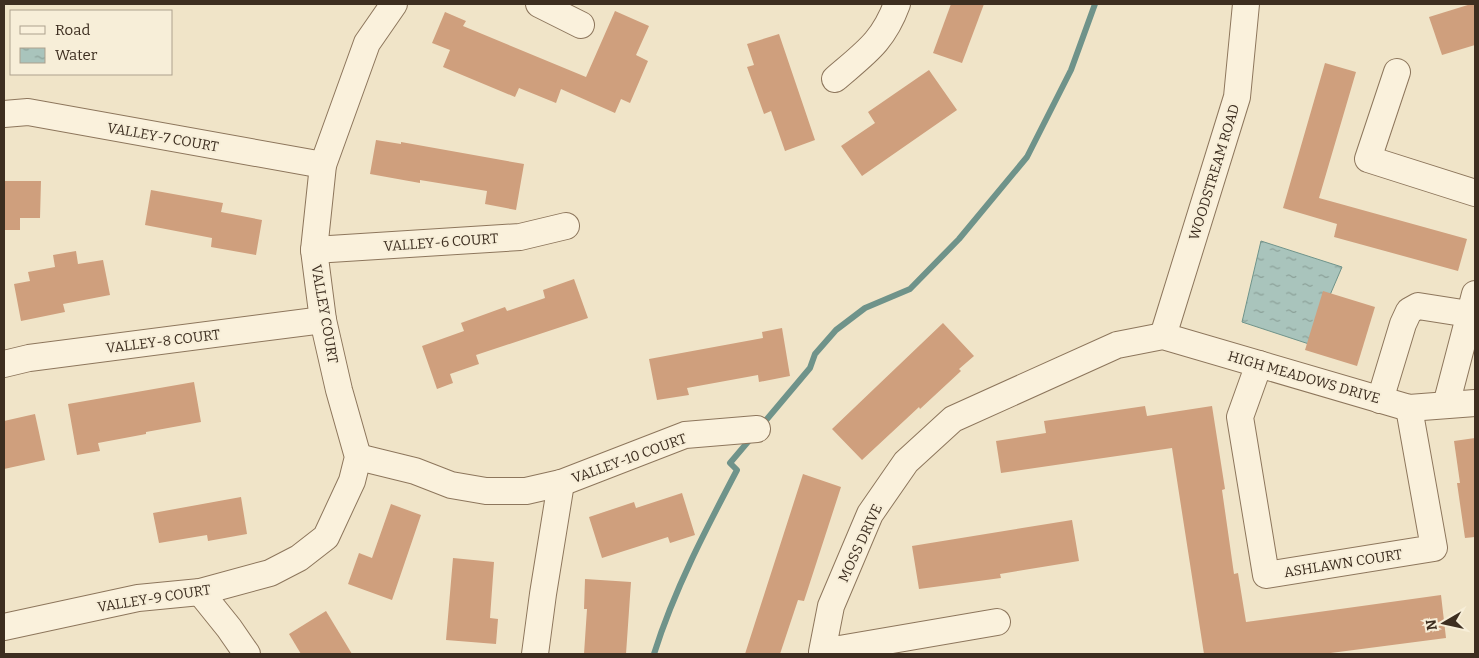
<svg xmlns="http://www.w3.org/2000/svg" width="1479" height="658" viewBox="0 0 1479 658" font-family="Bitter,serif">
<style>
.water{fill:url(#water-ripples);stroke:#6f938a}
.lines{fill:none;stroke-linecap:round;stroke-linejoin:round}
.stream{stroke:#6f938a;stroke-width:6}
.building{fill:#cf9f7d}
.minor-casing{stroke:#8d765c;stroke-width:28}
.minor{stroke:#faf1dc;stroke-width:26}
.labels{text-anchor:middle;stroke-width:4;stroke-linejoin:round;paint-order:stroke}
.street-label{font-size:14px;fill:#3d2e20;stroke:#f7eed8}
</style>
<defs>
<pattern id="water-ripples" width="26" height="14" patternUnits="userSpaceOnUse" patternTransform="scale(1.25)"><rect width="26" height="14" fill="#a9c4bc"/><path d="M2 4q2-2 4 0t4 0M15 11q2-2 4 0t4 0" fill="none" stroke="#8ba098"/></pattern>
</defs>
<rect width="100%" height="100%" fill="#f0e4c8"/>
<polygon class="water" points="1261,241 1342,267 1309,344 1242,322"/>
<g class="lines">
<g class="stream">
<polyline points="762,425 810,368 815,354 836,330 865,308 910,289 959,239 1027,157 1071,70 1095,4"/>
<path d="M654,654C674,590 706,529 737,470L730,463L752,437"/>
</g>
</g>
<g class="building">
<polygon points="951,4 984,4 962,63 933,53"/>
<polygon points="1471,4 1475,4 1475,45 1442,55 1429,17"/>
<polygon points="615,11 649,26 636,55 648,61 630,103 621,99 615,113 561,89 556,103 519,88 515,97 443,67 450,50 432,43 445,12 466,21 463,26 586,77"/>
<polygon points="779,34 815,140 785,151 771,111 764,114 747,67 754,65 747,44"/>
<polygon points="1325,63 1356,72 1319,198 1467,239 1458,271 1334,237 1337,224 1283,208"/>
<polygon points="929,70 957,110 862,176 841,146 875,123 868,112"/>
<polygon points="376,140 401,144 401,142 524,164 516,210 485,204 487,191 420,180 420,183 370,174"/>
<polygon points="4,181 41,181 40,218 20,218 20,230 4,230"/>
<polygon points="151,190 223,203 221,212 262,220 256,255 211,247 212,238 145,225"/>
<polygon points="76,251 78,264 103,260 110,295 63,304 65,312 21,321 14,284 30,281 28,272 55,267 53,255"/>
<polygon points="574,279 588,318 476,355 479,364 450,374 453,383 437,389 422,346 464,331 461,323 505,307 507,311 545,298 543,290"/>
<polygon points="1323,291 1375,307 1357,366 1305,350"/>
<polygon points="943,323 974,356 959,369 961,371 920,409 919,407 862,460 832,429"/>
<polygon points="782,328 790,376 759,382 758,375 687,388 689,395 657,400 649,359 763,338 762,332"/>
<polygon points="194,382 201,422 146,432 146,434 98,443 100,451 77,455 68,404"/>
<polygon points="1145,406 1147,416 1212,406 1225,489 1222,490 1234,574 1238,573 1246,622 1441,595 1446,638 1323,654 1204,654 1172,448 1001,473 996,441 1046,433 1044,421"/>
<polygon points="35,414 45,460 4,469 4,421"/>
<polygon points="1475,438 1475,537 1465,538 1457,483 1460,483 1454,441"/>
<polygon points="803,474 841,487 804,601 798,600 780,654 745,654"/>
<polygon points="682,493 695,535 670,543 668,537 602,558 589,517 634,502 636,508"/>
<polygon points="241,497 247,534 208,541 207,535 159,543 153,513"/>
<polygon points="391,504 421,515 392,600 348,584 359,553 372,558"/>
<polygon points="1072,520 1079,561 1000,574 1001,578 919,589 912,546"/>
<polygon points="453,558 494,562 490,618 498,619 496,644 446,640"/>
<polygon points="585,579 631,582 626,654 584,654 587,609 584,609"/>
<polygon points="326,611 352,654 301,654 289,634"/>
</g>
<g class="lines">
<g class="minor-casing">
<g id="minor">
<polyline points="539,4 581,25"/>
<polyline points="1397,72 1368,159 1475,193"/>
<path d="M835,79C865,53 883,42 897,4"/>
<polyline points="4,114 28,112 323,165"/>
<polyline points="314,250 520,237 566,226"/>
<polyline points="1163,336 1237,97 1246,4"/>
<polyline points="4,364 29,358 323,320"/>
<polyline points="1259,364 1240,417 1266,575 1434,548 1409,408"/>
<polyline points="1380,400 1403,324 1409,311 1418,306 1469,314"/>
<polyline points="1446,405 1475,294"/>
<polyline points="358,457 415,471 451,485 486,491 526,491 561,483 685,435 757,429"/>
<polyline points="200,592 229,628 247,654"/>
<polyline points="997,622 822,652 831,606 870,514 906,462 953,419 1117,345 1163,336 1409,408 1475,403"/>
<polyline points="4,627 138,598 200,592 270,573 299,558 326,537 352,481 358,457 339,390 323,320 314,250 323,165 367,43 394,4"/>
<polyline points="535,654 543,594 561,483"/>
</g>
</g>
<use href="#minor" class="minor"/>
</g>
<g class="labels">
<g class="street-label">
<text transform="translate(163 137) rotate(10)" y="5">VALLEY-7 COURT</text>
<text transform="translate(1214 172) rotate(-73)" y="5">WOODSTREAM ROAD</text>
<text transform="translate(441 242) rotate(-4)" y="5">VALLEY-6 COURT</text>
<text transform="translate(325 314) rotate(80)" y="5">VALLEY COURT</text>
<text transform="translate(163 341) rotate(-7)" y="5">VALLEY-8 COURT</text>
<text transform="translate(1304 377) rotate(16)" y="5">HIGH MEADOWS DRIVE</text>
<text transform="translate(629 458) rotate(-20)" y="5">VALLEY-10 COURT</text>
<text transform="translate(860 543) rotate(-65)" y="5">MOSS DRIVE</text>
<text transform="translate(1343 563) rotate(-9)" y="5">ASHLAWN COURT</text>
<text transform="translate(154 598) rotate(-9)" y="5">VALLEY-9 COURT</text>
</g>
</g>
<rect width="1479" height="658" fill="none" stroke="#3d2e20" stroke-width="10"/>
<rect x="10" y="10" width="162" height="65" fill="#f7eed8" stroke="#ada18e"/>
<rect x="20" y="26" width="25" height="8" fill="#faf1dc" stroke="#ada18e"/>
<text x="55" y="35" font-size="15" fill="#3d2e20">Road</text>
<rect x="20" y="48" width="25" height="15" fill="url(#water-ripples)" stroke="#ada18e"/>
<text x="55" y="60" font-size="15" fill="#3d2e20">Water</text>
<g transform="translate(1444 623) rotate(261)" stroke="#f7eed8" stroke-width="4" paint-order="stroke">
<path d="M0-4L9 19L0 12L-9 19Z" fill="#3d2e20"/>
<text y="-8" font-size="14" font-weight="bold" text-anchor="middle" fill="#3d2e20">N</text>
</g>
</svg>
